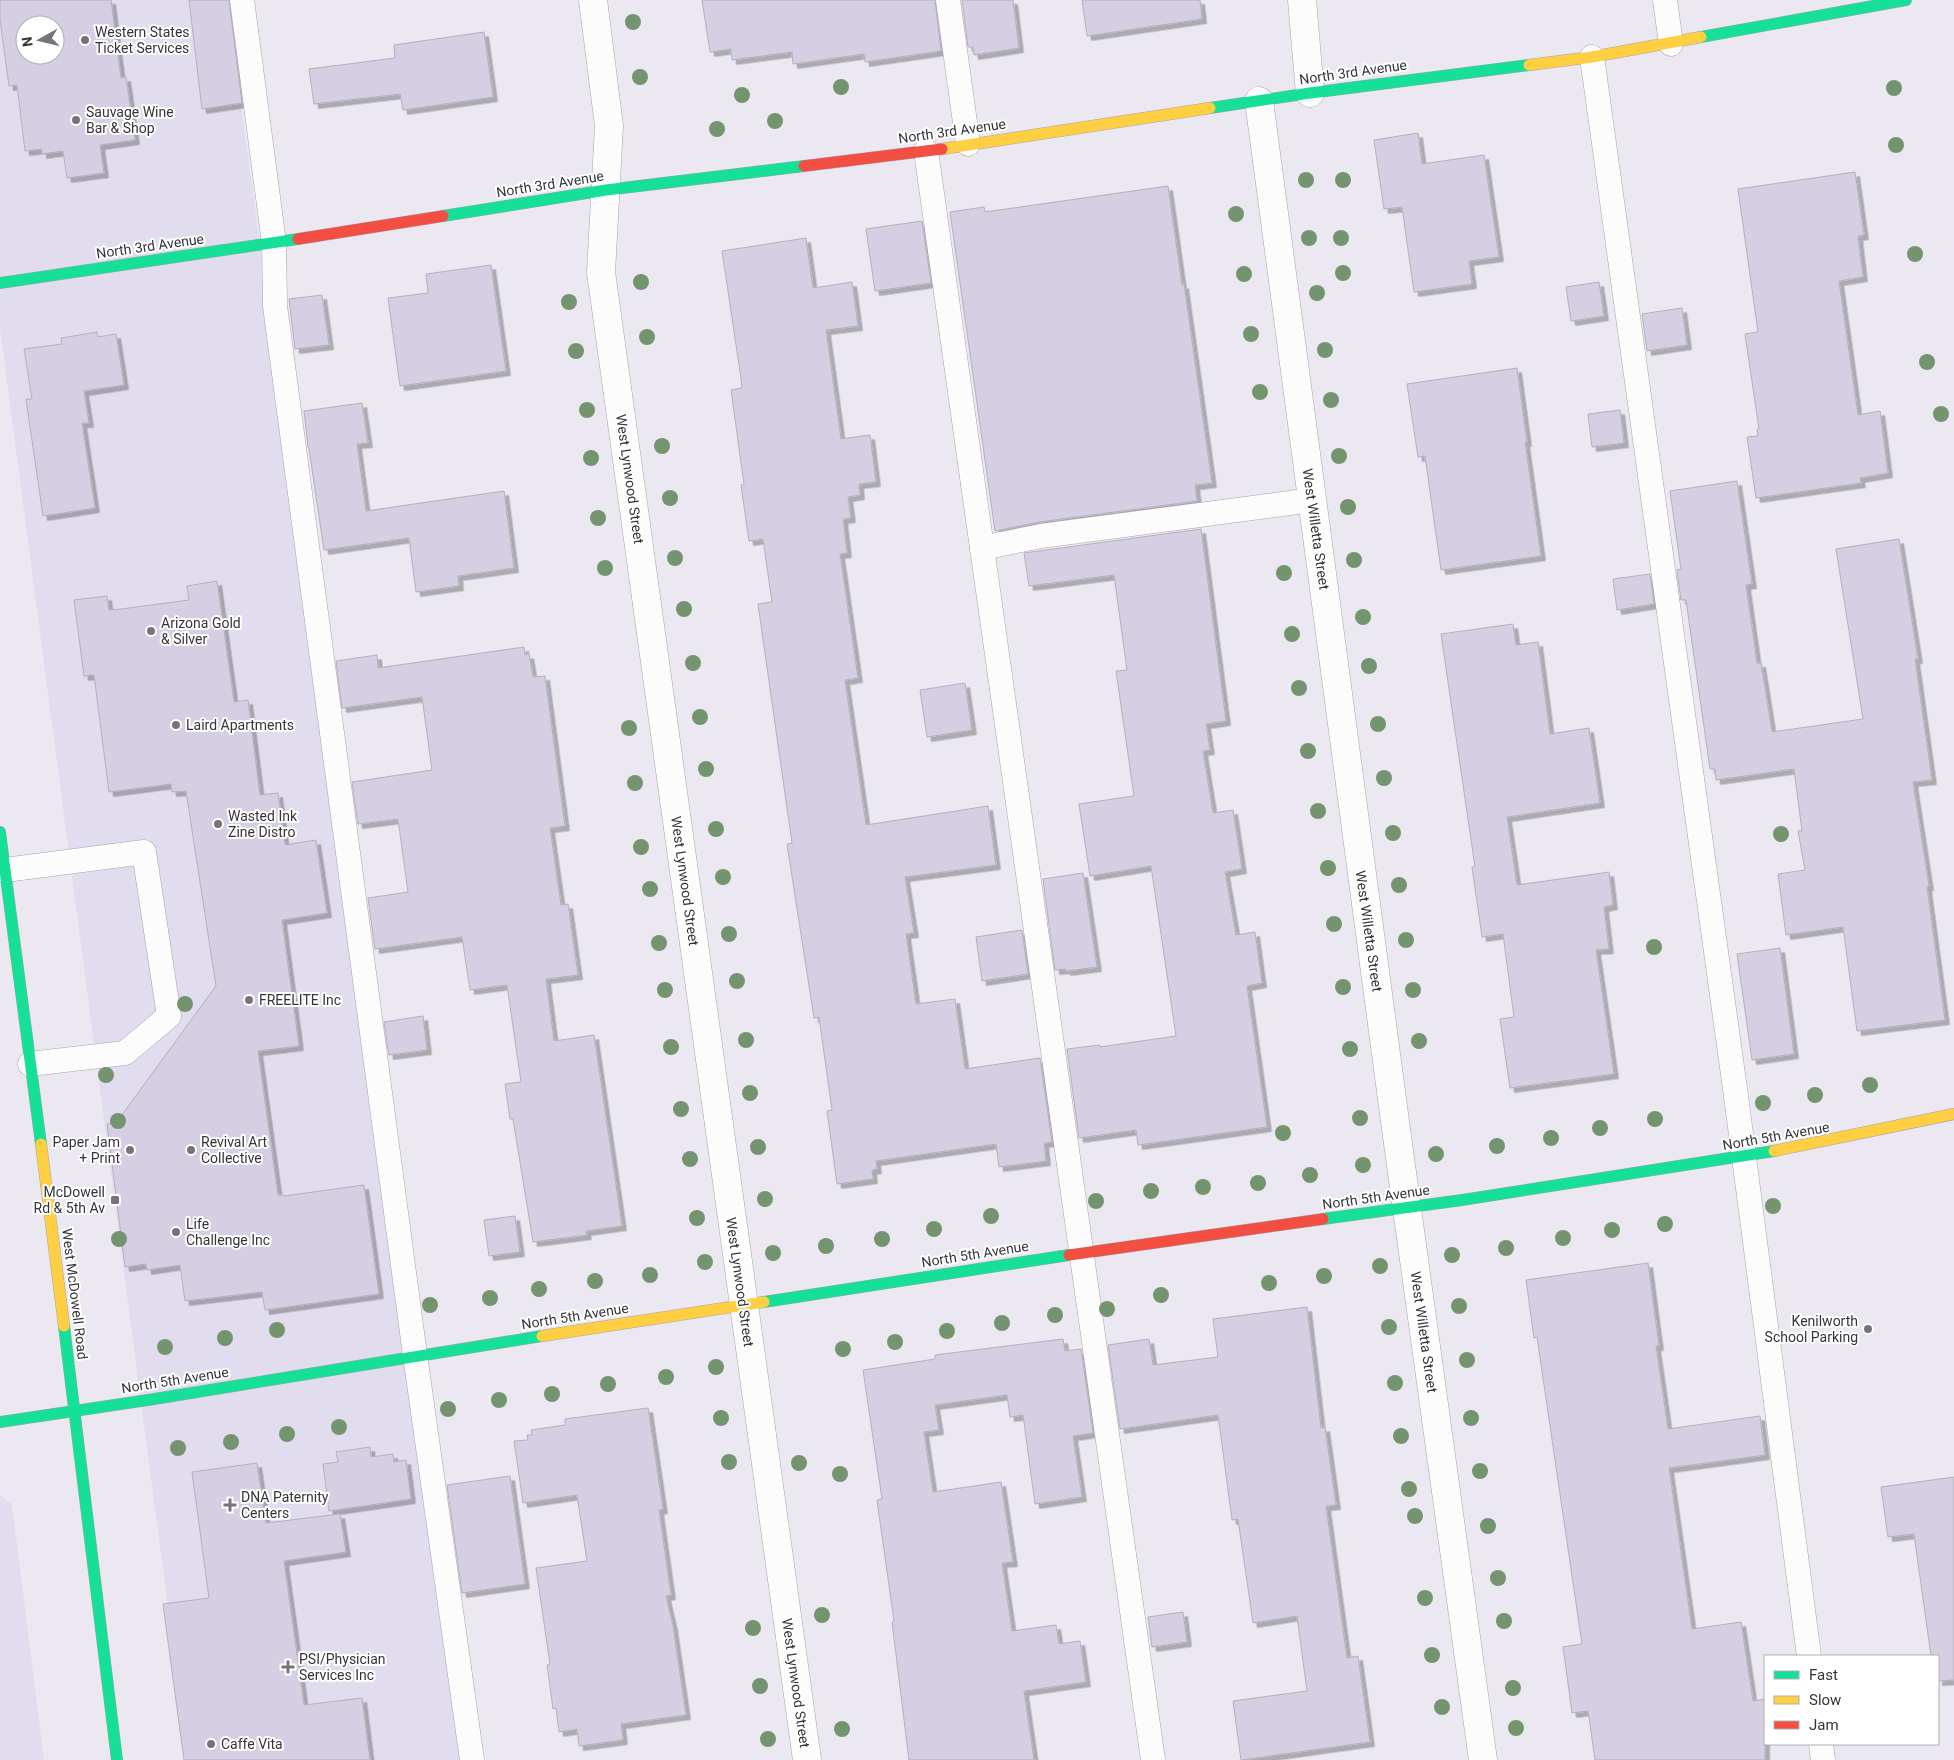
<svg xmlns="http://www.w3.org/2000/svg" width="1954" height="1760" viewBox="0 0 1954 1760" font-family="Roboto,sans-serif">
<style>
.built{fill:#e2ddee;fill-rule:evenodd}
.building{fill:#d6cee3;stroke:#b2b0b8;fill-rule:evenodd;filter:url(#shadow)}
.lines{fill:none;stroke-linecap:round;stroke-linejoin:round}
.lane-casing{stroke:#a6a4ac;stroke-width:25}
.street-casing{stroke:#a6a4ac;stroke-width:29}
.fast-casing{stroke:#a6a4ac;stroke-width:12}
.slow-casing{stroke:#a6a4ac;stroke-width:12}
.jam-casing{stroke:#a6a4ac;stroke-width:12}
.lane{stroke:#fcfcfd;stroke-width:24}
.street{stroke:#fcfcfd;stroke-width:28}
.fast{stroke:#16e098;stroke-width:11}
.slow{stroke:#ffcf43;stroke-width:11}
.jam{stroke:#f24e42;stroke-width:11}
.tree{fill:#749470}
.poi-dot{fill:#75737b;stroke:#fff;stroke-width:2}
.labels{text-anchor:middle;stroke-width:4;stroke-linejoin:round;paint-order:stroke}
.poi-label{font-size:14px;fill:#36343b;stroke:#fff;text-anchor:start}
.street-label{font-size:14px;fill:#36343b;stroke:#fff}
</style>
<defs>
<filter id="shadow"><feDropShadow dx="4.5" dy="4.5" stdDeviation="0" flood-color="#0004"/></filter>
</defs>
<rect width="100%" height="100%" fill="#ebe8f2"/>
<g class="built">
<path d="M0,0H227L463,1760H188L0,328ZM25,25H55V55H25Z"/>
<polygon points="0,1495 12,1505 44,1760 0,1760"/>
</g>
<g class="building">
<path d="M0,0H111L121,78L126,77L135,140L100,145L104,173L67,178L63,151L42,154V149L25,151L17,85L9,86L0,20ZM25,25H55V55H25Z"/>
<polygon points="189,0 229,0 242,103 202,109"/>
<polygon points="702,0 935,0 941,51 865,62 864,54 793,64 792,52 732,60 731,49 710,52"/>
<polygon points="962,0 1013,0 1019,48 974,55 973,47 968,47"/>
<polygon points="1082,0 1200,0 1202,19 1087,36"/>
<polygon points="484,32 493,97 403,110 400,94 314,104 309,69 395,58 394,45"/>
<polygon points="1418,133 1422,164 1484,155 1499,257 1469,261 1472,284 1414,292 1402,207 1384,209 1374,140"/>
<polygon points="1855,172 1864,235 1858,236 1863,277 1839,281 1858,415 1880,411 1888,473 1860,478 1861,483 1756,498 1747,437 1758,436 1757,429 1759,429 1745,334 1758,332 1738,189"/>
<polygon points="1168,186 1182,285 1184,284 1212,483 1195,485 1197,501 1039,522 995,531 950,212 984,207 985,212"/>
<polygon points="922,221 931,283 875,291 866,229"/>
<polygon points="806,238 813,288 852,282 858,326 826,330 841,439 870,435 876,482 859,484 860,495 848,497 851,518 843,519 847,553 840,554 858,678 845,680 866,825 988,806 996,865 905,877 914,933 906,934 916,1004 955,999 965,1069 1040,1058 1052,1142 1044,1143 1046,1161 999,1167 996,1144 876,1161 877,1169 872,1170 873,1179 837,1184 827,1111 832,1110 819,1017 814,1018 787,844 792,843 758,604 772,602 763,539 749,541 741,485 744,484 731,390 742,388 741,378 722,251"/>
<polygon points="491,265 506,371 400,386 388,298 428,293 426,274"/>
<polygon points="1599,282 1604,316 1571,321 1566,287"/>
<polygon points="322,295 329,345 295,349 289,299"/>
<polygon points="1682,308 1687,345 1647,351 1642,314"/>
<polygon points="97,332 98,337 116,334 124,385 84,391 89,423 82,423 95,508 43,516 26,399 32,399 24,349 62,344 61,338"/>
<polygon points="1517,368 1527,442 1525,442 1541,556 1441,570 1425,456 1418,457 1407,384"/>
<polygon points="362,403 368,443 357,444 366,511 504,491 514,568 458,576 459,586 416,592 409,538 324,550 309,449 308,447 304,411"/>
<polygon points="1620,410 1624,443 1592,447 1588,414"/>
<polygon points="1737,481 1752,584 1746,585 1757,663 1761,663 1772,732 1863,719 1836,549 1899,539 1918,659 1915,659 1932,780 1913,782 1929,886 1927,887 1945,1020 1857,1031 1843,927 1786,935 1778,874 1805,870 1798,831 1802,831 1794,769 1716,780 1715,769 1710,769 1686,600 1681,600 1677,570 1681,569 1670,491"/>
<polygon points="1201,529 1226,721 1206,724 1210,750 1203,751 1213,813 1233,810 1242,869 1225,872 1236,935 1255,932 1262,983 1247,986 1267,1127 1138,1145 1136,1130 1079,1138 1067,1049 1100,1045 1100,1047 1176,1036 1151,866 1090,876 1079,804 1134,796 1116,671 1127,670 1114,575 1029,586 1024,553"/>
<polygon points="1650,574 1654,604 1617,610 1613,579"/>
<polygon points="217,581 234,702 248,700 260,795 278,793 285,845 316,840 327,913 282,920 299,1046 258,1051 278,1195 283,1195 284,1196 364,1185 379,1294 265,1310 262,1292 185,1301 180,1265 147,1270 146,1264 125,1267 107,1124 116,1123 216,986 186,791 172,792 171,784 109,792 94,675 84,676 74,600 107,596 109,610 121,609 189,600 187,586"/>
<polygon points="1513,624 1516,645 1538,642 1550,734 1589,728 1600,803 1507,817 1517,885 1609,872 1613,905 1604,907 1609,949 1596,950 1614,1074 1510,1088 1500,1019 1514,1017 1503,934 1482,937 1472,867 1475,867 1441,634"/>
<polygon points="524,647 525,655 529,654 533,677 545,676 565,826 550,828 561,905 568,904 578,975 546,979 554,1041 594,1035 622,1226 586,1231 587,1235 533,1242 513,1119 510,1119 505,1084 521,1082 507,985 470,990 462,937 375,949 368,898 408,892 398,819 358,824 352,782 432,770 422,697 342,708 336,661 377,655 378,668"/>
<polygon points="965,683 972,730 927,737 920,690"/>
<polygon points="1083,873 1097,967 1066,971 1066,969 1055,970 1043,879"/>
<polygon points="1022,930 1028,974 982,981 976,937"/>
<polygon points="1780,948 1794,1054 1752,1060 1737,954"/>
<polygon points="423,1016 427,1050 389,1055 384,1022"/>
<polygon points="515,1216 520,1252 489,1256 484,1220"/>
<polygon points="1648,1263 1659,1346 1656,1346 1668,1429 1760,1416 1765,1455 1669,1468 1692,1629 1741,1622 1753,1701 1765,1699 1765,1760 1595,1760 1588,1711 1572,1713 1563,1647 1582,1644 1537,1337 1534,1338 1526,1280"/>
<polygon points="1307,1307 1321,1428 1325,1427 1336,1505 1326,1506 1347,1658 1358,1656 1370,1742 1241,1760 1233,1701 1307,1691 1297,1616 1253,1623 1238,1519 1232,1520 1218,1415 1120,1429 1108,1345 1149,1339 1153,1365 1218,1357 1213,1319"/>
<polygon points="1063,1339 1065,1351 1081,1349 1093,1433 1073,1436 1082,1497 1035,1504 1023,1415 1010,1417 1007,1395 935,1405 939,1430 924,1432 933,1492 1001,1482 1013,1562 1002,1563 1012,1631 1056,1625 1059,1644 1080,1641 1086,1682 1024,1691 1034,1760 909,1760 892,1622 894,1621 877,1500 882,1499 863,1370 935,1359 935,1355"/>
<polygon points="648,1408 663,1509 659,1510 671,1595 666,1596 673,1626 686,1715 621,1724 623,1740 579,1746 577,1729 559,1732 556,1708 553,1709 547,1665 550,1664 536,1568 587,1561 577,1495 523,1503 514,1441 528,1440 527,1435 532,1435 531,1430 565,1425 565,1419"/>
<polygon points="370,1447 371,1457 393,1454 394,1462 406,1460 411,1499 329,1511 323,1464 338,1462 336,1452"/>
<polygon points="257,1463 266,1523 340,1514 346,1552 284,1561 304,1705 362,1698 370,1760 184,1760 163,1604 209,1598 192,1472"/>
<polygon points="510,1476 525,1584 462,1593 447,1485"/>
<polygon points="1954,1477 1954,1680 1938,1681 1938,1656 1931,1656 1914,1534 1888,1537 1881,1487"/>
<polygon points="1183,1612 1187,1642 1152,1647 1148,1617"/>
</g>
<g class="lines">
<g class="lane-casing">
<g id="lane">
<polyline points="242,0 274,243 275,306 415,1355 472,1760"/>
<polyline points="948,0 968,144"/>
<polyline points="1665,0 1671,44"/>
<polyline points="1592,57 1736,1096 1809,1656"/>
<polyline points="926,151 1153,1760"/>
<polyline points="982,548 1041,536 1312,500"/>
<polyline points="5,870 144,852 169,1016 125,1053 30,1064"/>
<polyline points="1821,1744 1823,1760"/>
</g>
</g>
<g class="street-casing">
<g id="street">
<polyline points="593,0 609,126 601,272 807,1760"/>
<polyline points="1302,0 1310,93"/>
<polyline points="1259,101 1396,1129 1483,1760"/>
</g>
</g>
<g class="fast-casing">
<g id="fast">
<polyline points="1701,37 1906,0"/>
<polyline points="1210,108 1310,93 1529,65"/>
<polyline points="443,216 606,190 804,166"/>
<polyline points="0,283 298,239"/>
<polyline points="0,832 41,1144"/>
<polyline points="1323,1219 1462,1200 1774,1151"/>
<polyline points="764,1302 1069,1255"/>
<polyline points="64,1326 117,1760"/>
<polyline points="0,1422 148,1400 542,1336"/>
</g>
</g>
<g class="slow-casing">
<g id="slow">
<polyline points="1529,65 1592,57 1701,37"/>
<polyline points="942,149 1210,108"/>
<polyline points="41,1144 64,1326"/>
<polyline points="1774,1151 1954,1114"/>
<polyline points="542,1336 764,1302"/>
</g>
</g>
<g class="jam-casing">
<g id="jam">
<polyline points="804,166 942,149"/>
<polyline points="298,239 443,216"/>
<polyline points="1069,1255 1323,1219"/>
</g>
</g>
<use href="#lane" class="lane"/>
<use href="#street" class="street"/>
<use href="#fast" class="fast"/>
<use href="#slow" class="slow"/>
<use href="#jam" class="jam"/>
</g>
<g class="tree">
<circle cx="633" cy="22" r="8"/>
<circle cx="640" cy="77" r="8"/>
<circle cx="841" cy="87" r="8"/>
<circle cx="1894" cy="88" r="8"/>
<circle cx="742" cy="95" r="8"/>
<circle cx="775" cy="121" r="8"/>
<circle cx="717" cy="129" r="8"/>
<circle cx="1896" cy="145" r="8"/>
<circle cx="1306" cy="180" r="8"/>
<circle cx="1343" cy="180" r="8"/>
<circle cx="1236" cy="214" r="8"/>
<circle cx="1309" cy="238" r="8"/>
<circle cx="1341" cy="238" r="8"/>
<circle cx="1915" cy="254" r="8"/>
<circle cx="1343" cy="273" r="8"/>
<circle cx="1244" cy="274" r="8"/>
<circle cx="641" cy="282" r="8"/>
<circle cx="1317" cy="293" r="8"/>
<circle cx="569" cy="302" r="8"/>
<circle cx="1251" cy="334" r="8"/>
<circle cx="647" cy="337" r="8"/>
<circle cx="1325" cy="350" r="8"/>
<circle cx="576" cy="351" r="8"/>
<circle cx="1927" cy="362" r="8"/>
<circle cx="1260" cy="392" r="8"/>
<circle cx="1331" cy="400" r="8"/>
<circle cx="587" cy="410" r="8"/>
<circle cx="1941" cy="414" r="8"/>
<circle cx="662" cy="446" r="8"/>
<circle cx="1339" cy="456" r="8"/>
<circle cx="591" cy="458" r="8"/>
<circle cx="670" cy="498" r="8"/>
<circle cx="1348" cy="507" r="8"/>
<circle cx="598" cy="518" r="8"/>
<circle cx="675" cy="558" r="8"/>
<circle cx="1354" cy="560" r="8"/>
<circle cx="605" cy="568" r="8"/>
<circle cx="1284" cy="573" r="8"/>
<circle cx="684" cy="609" r="8"/>
<circle cx="1363" cy="617" r="8"/>
<circle cx="1292" cy="634" r="8"/>
<circle cx="693" cy="663" r="8"/>
<circle cx="1369" cy="666" r="8"/>
<circle cx="1299" cy="688" r="8"/>
<circle cx="700" cy="717" r="8"/>
<circle cx="1378" cy="724" r="8"/>
<circle cx="629" cy="728" r="8"/>
<circle cx="1308" cy="751" r="8"/>
<circle cx="706" cy="769" r="8"/>
<circle cx="1384" cy="778" r="8"/>
<circle cx="635" cy="783" r="8"/>
<circle cx="1318" cy="811" r="8"/>
<circle cx="716" cy="829" r="8"/>
<circle cx="1393" cy="833" r="8"/>
<circle cx="1781" cy="834" r="8"/>
<circle cx="641" cy="847" r="8"/>
<circle cx="1328" cy="868" r="8"/>
<circle cx="723" cy="877" r="8"/>
<circle cx="1399" cy="885" r="8"/>
<circle cx="650" cy="889" r="8"/>
<circle cx="1334" cy="924" r="8"/>
<circle cx="729" cy="934" r="8"/>
<circle cx="1406" cy="940" r="8"/>
<circle cx="659" cy="943" r="8"/>
<circle cx="1654" cy="947" r="8"/>
<circle cx="737" cy="981" r="8"/>
<circle cx="1343" cy="987" r="8"/>
<circle cx="665" cy="990" r="8"/>
<circle cx="1413" cy="990" r="8"/>
<circle cx="185" cy="1004" r="8"/>
<circle cx="746" cy="1040" r="8"/>
<circle cx="1419" cy="1041" r="8"/>
<circle cx="671" cy="1047" r="8"/>
<circle cx="1350" cy="1049" r="8"/>
<circle cx="106" cy="1075" r="8"/>
<circle cx="1870" cy="1085" r="8"/>
<circle cx="750" cy="1093" r="8"/>
<circle cx="1815" cy="1095" r="8"/>
<circle cx="1763" cy="1103" r="8"/>
<circle cx="681" cy="1109" r="8"/>
<circle cx="1360" cy="1118" r="8"/>
<circle cx="1655" cy="1119" r="8"/>
<circle cx="118" cy="1121" r="8"/>
<circle cx="1600" cy="1128" r="8"/>
<circle cx="1283" cy="1133" r="8"/>
<circle cx="1551" cy="1138" r="8"/>
<circle cx="1497" cy="1146" r="8"/>
<circle cx="758" cy="1147" r="8"/>
<circle cx="1436" cy="1154" r="8"/>
<circle cx="690" cy="1159" r="8"/>
<circle cx="1363" cy="1165" r="8"/>
<circle cx="1310" cy="1175" r="8"/>
<circle cx="1258" cy="1183" r="8"/>
<circle cx="1203" cy="1187" r="8"/>
<circle cx="1151" cy="1191" r="8"/>
<circle cx="765" cy="1199" r="8"/>
<circle cx="1096" cy="1201" r="8"/>
<circle cx="1773" cy="1206" r="8"/>
<circle cx="991" cy="1216" r="8"/>
<circle cx="697" cy="1218" r="8"/>
<circle cx="1665" cy="1224" r="8"/>
<circle cx="934" cy="1229" r="8"/>
<circle cx="1612" cy="1230" r="8"/>
<circle cx="1563" cy="1238" r="8"/>
<circle cx="119" cy="1239" r="8"/>
<circle cx="882" cy="1239" r="8"/>
<circle cx="826" cy="1246" r="8"/>
<circle cx="1506" cy="1248" r="8"/>
<circle cx="773" cy="1253" r="8"/>
<circle cx="1452" cy="1255" r="8"/>
<circle cx="705" cy="1262" r="8"/>
<circle cx="1380" cy="1266" r="8"/>
<circle cx="650" cy="1275" r="8"/>
<circle cx="1324" cy="1276" r="8"/>
<circle cx="595" cy="1281" r="8"/>
<circle cx="1269" cy="1283" r="8"/>
<circle cx="539" cy="1289" r="8"/>
<circle cx="1161" cy="1295" r="8"/>
<circle cx="490" cy="1298" r="8"/>
<circle cx="430" cy="1305" r="8"/>
<circle cx="1459" cy="1306" r="8"/>
<circle cx="1107" cy="1309" r="8"/>
<circle cx="1055" cy="1315" r="8"/>
<circle cx="1002" cy="1323" r="8"/>
<circle cx="1389" cy="1327" r="8"/>
<circle cx="277" cy="1330" r="8"/>
<circle cx="947" cy="1331" r="8"/>
<circle cx="225" cy="1338" r="8"/>
<circle cx="895" cy="1342" r="8"/>
<circle cx="165" cy="1347" r="8"/>
<circle cx="843" cy="1349" r="8"/>
<circle cx="1467" cy="1360" r="8"/>
<circle cx="716" cy="1367" r="8"/>
<circle cx="666" cy="1377" r="8"/>
<circle cx="1395" cy="1383" r="8"/>
<circle cx="608" cy="1384" r="8"/>
<circle cx="552" cy="1394" r="8"/>
<circle cx="499" cy="1400" r="8"/>
<circle cx="448" cy="1409" r="8"/>
<circle cx="721" cy="1418" r="8"/>
<circle cx="1471" cy="1418" r="8"/>
<circle cx="339" cy="1427" r="8"/>
<circle cx="287" cy="1434" r="8"/>
<circle cx="1401" cy="1436" r="8"/>
<circle cx="231" cy="1442" r="8"/>
<circle cx="178" cy="1448" r="8"/>
<circle cx="729" cy="1462" r="8"/>
<circle cx="799" cy="1463" r="8"/>
<circle cx="1480" cy="1471" r="8"/>
<circle cx="840" cy="1474" r="8"/>
<circle cx="1409" cy="1489" r="8"/>
<circle cx="1415" cy="1516" r="8"/>
<circle cx="1488" cy="1526" r="8"/>
<circle cx="1498" cy="1578" r="8"/>
<circle cx="1425" cy="1598" r="8"/>
<circle cx="822" cy="1615" r="8"/>
<circle cx="1504" cy="1621" r="8"/>
<circle cx="753" cy="1628" r="8"/>
<circle cx="1432" cy="1655" r="8"/>
<circle cx="760" cy="1686" r="8"/>
<circle cx="1513" cy="1688" r="8"/>
<circle cx="1442" cy="1707" r="8"/>
<circle cx="1516" cy="1728" r="8"/>
<circle cx="842" cy="1729" r="8"/>
<circle cx="768" cy="1739" r="8"/>
</g>
<g class="poi-dot">
<circle cx="85" cy="40" r="5"/>
<circle cx="76" cy="120" r="5"/>
<circle cx="151" cy="631" r="5"/>
<circle cx="176" cy="725" r="5"/>
<circle cx="218" cy="824" r="5"/>
<circle cx="249" cy="1000" r="5"/>
<circle cx="130" cy="1150" r="5"/>
<circle cx="191" cy="1150" r="5"/>
<rect x="110" y="1195" width="10" height="10" rx="2.5"/>
<circle cx="176" cy="1232" r="5"/>
<circle cx="1868" cy="1329" r="5"/>
<path d="M227.5 1497.5h5v5h5v5h-5v5h-5v-5h-5v-5h5z"/>
<path d="M285.5 1659.5h5v5h5v5h-5v5h-5v-5h-5v-5h5z"/>
<circle cx="211" cy="1744" r="5"/>
</g>
<g class="labels">
<g class="poi-label">
<text x="95" y="37">Western States<tspan x="95" dy="16">Ticket Services</tspan></text>
<text x="86" y="117">Sauvage Wine<tspan x="86" dy="16">Bar &amp; Shop</tspan></text>
<text x="161" y="628">Arizona Gold<tspan x="161" dy="16">&amp; Silver</tspan></text>
<text x="186" y="730">Laird Apartments</text>
<text x="228" y="821">Wasted Ink<tspan x="228" dy="16">Zine Distro</tspan></text>
<text x="259" y="1005">FREELITE Inc</text>
<text x="120" y="1147" text-anchor="end">Paper Jam<tspan x="120" dy="16">+ Print</tspan></text>
<text x="201" y="1147">Revival Art<tspan x="201" dy="16">Collective</tspan></text>
<text x="105" y="1197" text-anchor="end">McDowell<tspan x="105" dy="16">Rd &amp; 5th Av</tspan></text>
<text x="186" y="1229">Life<tspan x="186" dy="16">Challenge Inc</tspan></text>
<text x="1858" y="1326" text-anchor="end">Kenilworth<tspan x="1858" dy="16">School Parking</tspan></text>
<text x="241" y="1502">DNA Paternity<tspan x="241" dy="16">Centers</tspan></text>
<text x="299" y="1664">PSI/Physician<tspan x="299" dy="16">Services Inc</tspan></text>
<text x="221" y="1749">Caffe Vita</text>
</g>
<g class="street-label">
<text transform="translate(1353 72) rotate(-8)" y="5">North 3rd Avenue</text>
<text transform="translate(952 131) rotate(-8)" y="5">North 3rd Avenue</text>
<text transform="translate(550 184) rotate(-9)" y="5">North 3rd Avenue</text>
<text transform="translate(150 246) rotate(-8)" y="5">North 3rd Avenue</text>
<text transform="translate(630 479) rotate(82)" y="5">West Lynwood Street</text>
<text transform="translate(1316 529) rotate(82)" y="5">West Willetta Street</text>
<text transform="translate(685 881) rotate(82)" y="5">West Lynwood Street</text>
<text transform="translate(1369 931) rotate(82)" y="5">West Willetta Street</text>
<text transform="translate(1776 1136) rotate(-10)" y="5">North 5th Avenue</text>
<text transform="translate(1376 1197) rotate(-8)" y="5">North 5th Avenue</text>
<text transform="translate(975 1254) rotate(-9)" y="5">North 5th Avenue</text>
<text transform="translate(740 1282) rotate(82)" y="5">West Lynwood Street</text>
<text transform="translate(75 1294) rotate(83)" y="5">West McDowell Road</text>
<text transform="translate(575 1316) rotate(-9)" y="5">North 5th Avenue</text>
<text transform="translate(1424 1332) rotate(82)" y="5">West Willetta Street</text>
<text transform="translate(175 1380) rotate(-9)" y="5">North 5th Avenue</text>
<text transform="translate(796 1683) rotate(82)" y="5">West Lynwood Street</text>
</g>
</g>
<rect x="1764" y="1655" width="175" height="90" fill="#ffffff" stroke="#afaeb1"/>
<rect x="1774" y="1671" width="25" height="8" fill="#16e098" stroke="#afaeb1"/>
<text x="1809" y="1680" font-size="15" fill="#36343b">Fast</text>
<rect x="1774" y="1696" width="25" height="8" fill="#ffcf43" stroke="#afaeb1"/>
<text x="1809" y="1705" font-size="15" fill="#36343b">Slow</text>
<rect x="1774" y="1721" width="25" height="8" fill="#f24e42" stroke="#afaeb1"/>
<text x="1809" y="1730" font-size="15" fill="#36343b">Jam</text>
<g transform="translate(40 40) rotate(262)"><circle r="24" fill="#ffffff" stroke="#afaeb1"/>
<path d="M0-4L9 19L0 12L-9 19Z" fill="#75737b"/>
<text y="-8" font-size="14" font-weight="bold" text-anchor="middle" fill="#36343b">N</text>
</g>
</svg>
